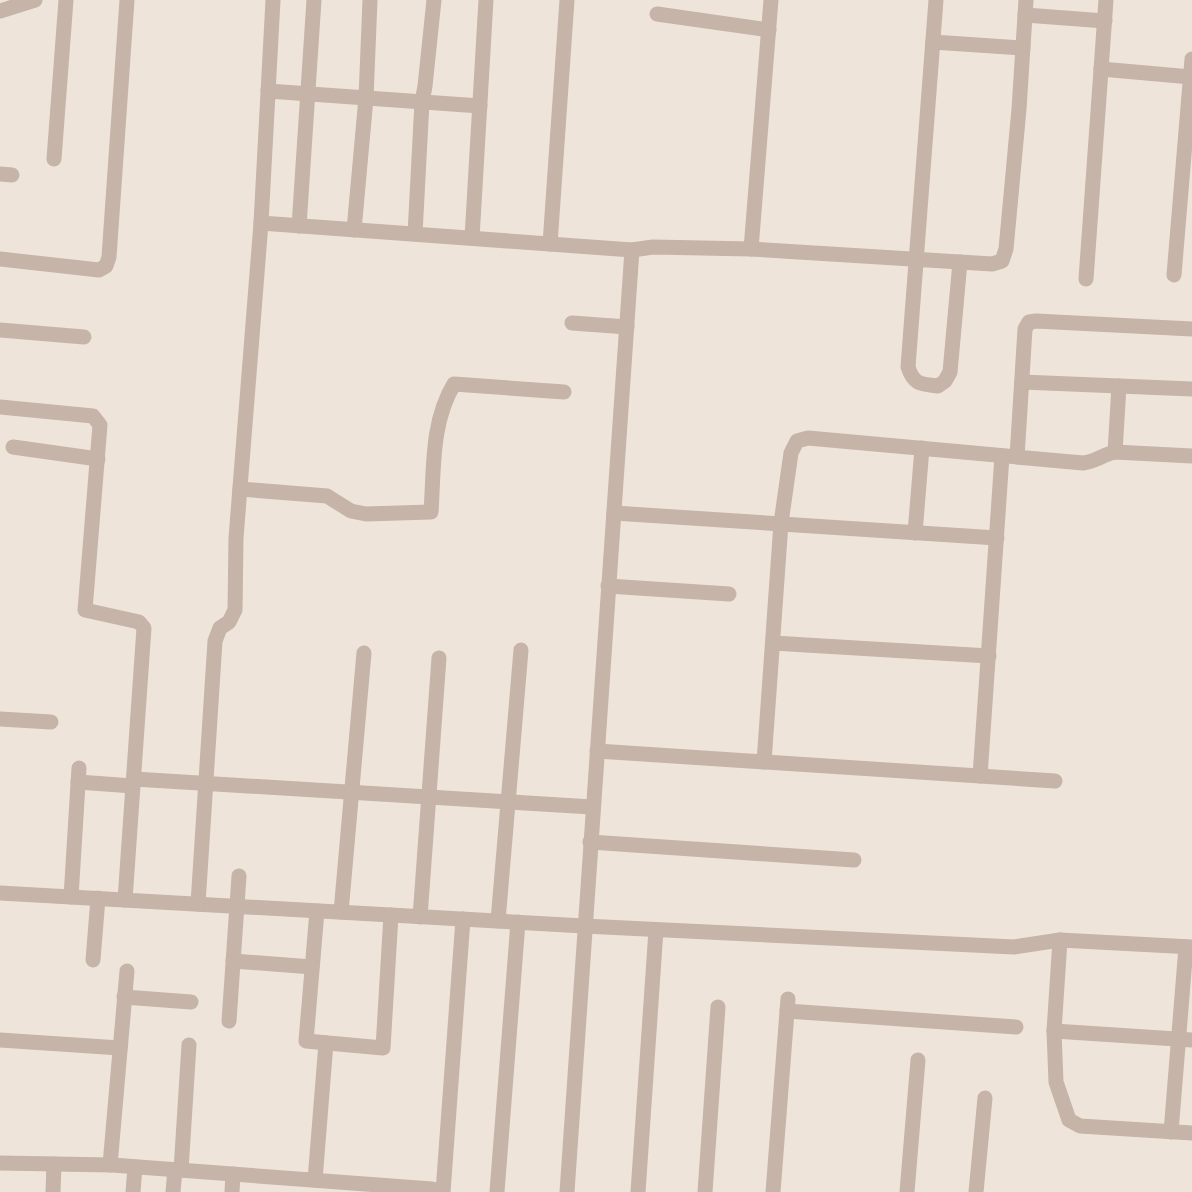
<svg xmlns="http://www.w3.org/2000/svg" width="1192" height="1192" viewBox="0 0 1192 1192" font-family="'Fira Sans',sans-serif">
<style>
.lines{fill:none;stroke-linecap:round;stroke-linejoin:round}
.minor{stroke:#c5b4a7;stroke-width:15}
</style>
<rect width="100%" height="100%" fill="#efe4da"/>
<g class="lines">
<g class="minor">
<path d="M936,0L908,367C914,385 921,384 938,386L945,381L950,372L960,262"/>
<polyline points="0,11 35,0"/>
<polyline points="657,14 769,30"/>
<polyline points="1025,15 1105,21"/>
<polyline points="933,42 1023,48"/>
<polyline points="1101,69 1191,77"/>
<polyline points="268,91 480,106"/>
<polyline points="54,159 66,0"/>
<polyline points="0,174 12,175"/>
<polyline points="261,223 632,250 653,247 751,249 992,264 1002,261 1006,249 1019,109 1026,0"/>
<polyline points="299,226 314,0"/>
<polyline points="354,230 366,98 370,0"/>
<polyline points="415,234 422,102 425,86 434,0"/>
<polyline points="472,238 486,0"/>
<polyline points="550,244 567,0"/>
<polyline points="751,249 771,0"/>
<polyline points="0,259 99,270 106,266 109,257 127,0"/>
<polyline points="1174,275 1192,59"/>
<polyline points="1086,279 1106,0"/>
<polyline points="572,323 627,327"/>
<polyline points="0,330 84,337"/>
<polyline points="1022,382 1192,389"/>
<polyline points="0,407 93,416 100,425 85,610 139,622 144,628 125,900"/>
<polyline points="13,447 98,459"/>
<polyline points="1115,452 1119,386"/>
<polyline points="1017,457 1025,329 1029,322 1036,321 1192,329"/>
<path d="M240,489L327,496L351,511L366,514L431,512C434,469 431,422 454,384L564,392"/>
<polyline points="614,513 997,538"/>
<polyline points="915,533 922,448"/>
<polyline points="608,586 729,594"/>
<polyline points="773,643 989,656"/>
<polyline points="0,719 51,722"/>
<polyline points="597,751 1055,781"/>
<path d="M764,762L781,523L791,453L797,441L808,438L1083,463C1097,461 1102,455 1115,452L1192,456"/>
<polyline points="980,776 1002,456"/>
<polyline points="134,779 592,807"/>
<polyline points="78,782 133,786"/>
<polyline points="590,842 854,860"/>
<polyline points="0,893 584,926 1014,947 1060,940 1192,947"/>
<polyline points="71,897 79,768"/>
<polyline points="198,904 215,641 220,628 229,622 235,610 236,538 261,223 273,0"/>
<polyline points="317,911 306,1041 383,1048 391,915"/>
<polyline points="341,912 364,653"/>
<polyline points="420,917 439,658"/>
<polyline points="498,921 521,650"/>
<polyline points="1060,940 1054,1031 1056,1082 1069,1120 1080,1126 1192,1133"/>
<polyline points="93,960 98,898"/>
<polyline points="233,961 312,967"/>
<polyline points="124,997 191,1002"/>
<polyline points="787,1011 1016,1027"/>
<polyline points="229,1021 239,876"/>
<polyline points="1054,1031 1192,1040"/>
<polyline points="0,1040 120,1048"/>
<polyline points="1171,1132 1186,947"/>
<polyline points="0,1163 112,1165 432,1189 439,1192"/>
<polyline points="110,1165 127,971"/>
<polyline points="181,1170 189,1045"/>
<polyline points="315,1180 326,1043"/>
<polyline points="53,1192 54,1164"/>
<polyline points="133,1192 135,1167"/>
<polyline points="173,1192 175,1170"/>
<polyline points="232,1192 233,1174"/>
<polyline points="443,1192 463,919"/>
<polyline points="497,1192 518,922"/>
<polyline points="567,1192 632,250"/>
<polyline points="638,1192 656,930"/>
<polyline points="705,1192 718,1007"/>
<polyline points="773,1192 788,999"/>
<polyline points="907,1192 918,1060"/>
<polyline points="976,1192 985,1098"/>
</g>
</g>
</svg>
